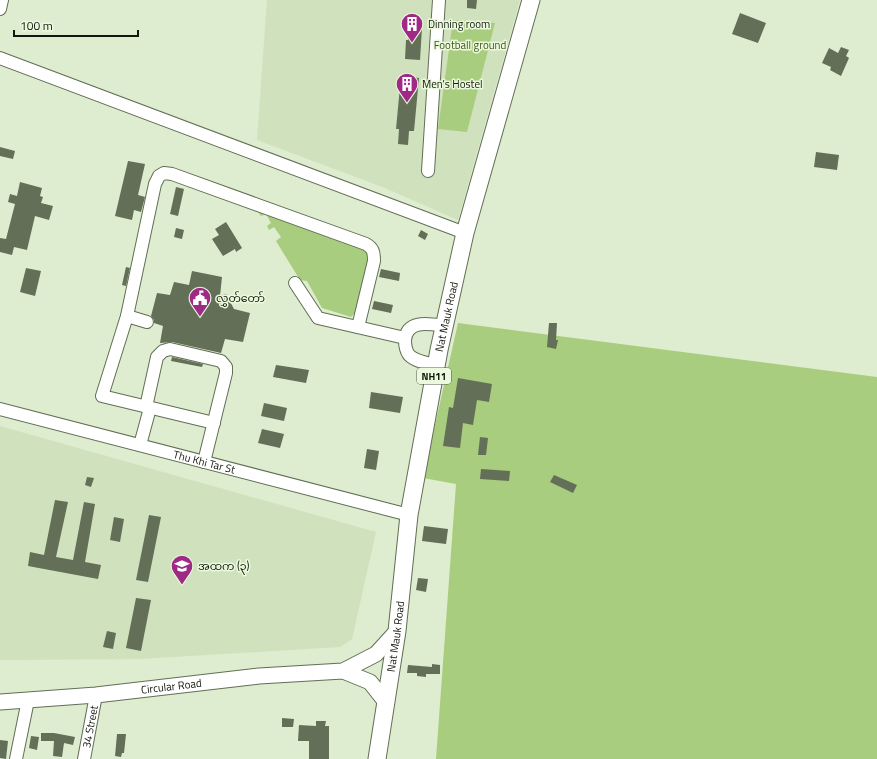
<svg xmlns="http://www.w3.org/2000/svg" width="877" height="759" viewBox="0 0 877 759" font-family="'Titillium Web','Noto Sans Myanmar',sans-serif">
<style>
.built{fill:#d0e1be}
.green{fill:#a9cd7e}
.building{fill:#636f57}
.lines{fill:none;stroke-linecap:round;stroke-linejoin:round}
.minor-casing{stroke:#626e55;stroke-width:14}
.major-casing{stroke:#626e55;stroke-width:17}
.highway-casing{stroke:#626e55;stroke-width:19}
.minor{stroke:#fff;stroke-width:12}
.major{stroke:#fff;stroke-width:15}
.highway{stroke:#fff;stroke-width:17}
.labels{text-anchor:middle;stroke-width:3;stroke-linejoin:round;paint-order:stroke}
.shield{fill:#ebf9dc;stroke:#535b4b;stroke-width:1}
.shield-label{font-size:10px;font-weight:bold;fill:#12170d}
.poi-label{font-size:11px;fill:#12170d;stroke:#ebf9dc;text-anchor:start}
.park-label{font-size:11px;fill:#3d541a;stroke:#ebf9dc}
.street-label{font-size:11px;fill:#12170d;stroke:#ebf9dc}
</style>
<rect width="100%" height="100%" fill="#deeccf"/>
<g class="built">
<polygon points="267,0 520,0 458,220 385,188 257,140"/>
<polygon points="0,426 376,532 352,639 340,647 139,659 0,660"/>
</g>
<g class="green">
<polygon points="453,20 495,23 467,132 438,129"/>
<polygon points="259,210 364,249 368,252 369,258 356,312 351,317 322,308 307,281 300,280 276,241 281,237 274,227 269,230 267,226 271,223 266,214 261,216 258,212"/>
<polygon points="458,323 877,377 877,759 436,759 456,484 423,478"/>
</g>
<g class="building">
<polygon points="467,0 477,0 476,9 467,8"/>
<polygon points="740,13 766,23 758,43 732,34"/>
<polygon points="409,27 422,28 420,60 405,59 406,40 408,40"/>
<polygon points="841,47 849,50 846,56 849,58 841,76 830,70 831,67 822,63 829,48 838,53"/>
<polygon points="401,76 419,78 414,131 409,131 408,145 398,144 399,129 396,129"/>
<polygon points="0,147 15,151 13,159 0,156"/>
<polygon points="816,152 839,155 837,170 814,167"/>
<polygon points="128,161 145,164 138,195 145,197 141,212 134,210 132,220 115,216"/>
<polygon points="20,182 42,188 40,196 43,197 41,203 53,206 49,220 35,216 27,250 14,247 12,255 0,252 0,238 6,239 15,204 8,202 10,194 17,196"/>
<polygon points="176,187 184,189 178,216 170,214"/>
<polygon points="226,222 242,248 236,252 235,249 223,256 212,239 219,235 215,229"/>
<polygon points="176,228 184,230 182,239 174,237"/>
<polygon points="421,230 428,234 425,240 418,236"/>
<polygon points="126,267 130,268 126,286 122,285"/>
<polygon points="26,268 41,271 35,296 20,292"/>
<polygon points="381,269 400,273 399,281 379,277"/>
<polygon points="192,271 222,277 220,296 226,294 234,309 250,313 243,342 225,339 221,353 172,342 160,343 163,326 154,323 154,320 151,316 157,293 170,295 174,282 189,285"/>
<polygon points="374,301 393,305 391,313 372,309"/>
<polygon points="549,323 557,323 556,340 558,340 556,349 547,347"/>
<polygon points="172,357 203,364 202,367 171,361"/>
<polygon points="276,365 309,370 306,383 273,377"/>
<polygon points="458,378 492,384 489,402 477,400 473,425 463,423 460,448 443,446 449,407 453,408"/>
<polygon points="371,392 403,397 400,413 369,408"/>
<polygon points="264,403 287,408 284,421 261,416"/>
<polygon points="262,429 284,434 280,448 258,443"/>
<polygon points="480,437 488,438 486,455 478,455"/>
<polygon points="367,449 379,451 376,470 364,468"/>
<polygon points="481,469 510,471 509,481 480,479"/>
<polygon points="554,475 577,485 573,493 550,482"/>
<polygon points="87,477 94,478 91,487 85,485"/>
<polygon points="55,500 68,502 56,557 73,560 84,502 95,504 85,562 101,565 98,579 28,566 30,552 44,555"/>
<polygon points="149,515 161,517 148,582 136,580"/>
<polygon points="114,517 124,519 120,542 110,540"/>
<polygon points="424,526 448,529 446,544 422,541"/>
<polygon points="418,578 428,579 426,592 416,590"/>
<polygon points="136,598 151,600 141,651 126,648"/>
<polygon points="107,631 116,633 113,649 103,647"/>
<polygon points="432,664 440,665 440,674 426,674 426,677 417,676 417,673 407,673 408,665 432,667"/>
<polygon points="282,718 294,719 293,727 282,727"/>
<polygon points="316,721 326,721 325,726 329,726 329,759 309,759 309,741 298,741 299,725 316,726"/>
<polygon points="41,733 54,733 75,737 73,745 64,743 62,757 53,756 54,741 41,741"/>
<polygon points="117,734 126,734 124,753 122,753 121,757 115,756"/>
<polygon points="31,736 39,737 37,750 29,748"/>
<polygon points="0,740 8,741 6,759 0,758"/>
</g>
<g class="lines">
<g class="minor-casing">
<g id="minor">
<polyline points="0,9 2,0"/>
<polyline points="0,58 465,233"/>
<polyline points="428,171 439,0"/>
<polyline points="295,283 318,318 405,338"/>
<polyline points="127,316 147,322"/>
<path d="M436,365C427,363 416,362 409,355C406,351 405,345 405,340C407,319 430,324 444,326"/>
<polyline points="146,407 157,357 163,351 170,349 221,361 226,367 226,373 204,462"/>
<path id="s1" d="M0,409L409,515"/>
<path d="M214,423L102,396L127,316L155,184L159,176L164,173L172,174L366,244C373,248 374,252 374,261L358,327"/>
<polyline points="140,445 150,408"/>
<polyline points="16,759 28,700"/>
<path id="s2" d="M84,759L96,695"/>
</g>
</g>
<g class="major-casing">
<g id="major">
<polyline points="343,671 370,682 385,701"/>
<path id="s3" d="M0,702L96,695L259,676L343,671L376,654L397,631"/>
</g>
</g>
<g class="highway-casing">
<g id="highway">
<path id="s4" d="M377,759L397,631L409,515L439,350L465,233L531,0"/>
</g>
</g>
<use href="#minor" class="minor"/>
<use href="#major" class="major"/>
<use href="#highway" class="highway"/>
</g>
<defs>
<g id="building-pin" transform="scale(1.15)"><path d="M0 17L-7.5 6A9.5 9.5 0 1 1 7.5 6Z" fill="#9f2a85" stroke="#ebf9dc"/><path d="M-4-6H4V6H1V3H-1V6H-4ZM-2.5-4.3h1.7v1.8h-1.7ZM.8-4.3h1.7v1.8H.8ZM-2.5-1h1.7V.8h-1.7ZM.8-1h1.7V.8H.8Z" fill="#fff"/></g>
<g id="civic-pin" transform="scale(1.15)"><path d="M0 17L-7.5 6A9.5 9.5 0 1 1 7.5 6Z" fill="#9f2a85" stroke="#ebf9dc"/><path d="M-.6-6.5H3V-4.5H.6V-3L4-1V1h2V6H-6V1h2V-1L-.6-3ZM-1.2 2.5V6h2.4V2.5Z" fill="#fff"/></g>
<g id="school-pin" transform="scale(1.15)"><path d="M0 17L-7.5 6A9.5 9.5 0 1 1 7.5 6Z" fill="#9f2a85" stroke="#ebf9dc"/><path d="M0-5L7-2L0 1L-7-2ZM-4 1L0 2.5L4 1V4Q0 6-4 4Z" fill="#fff"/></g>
</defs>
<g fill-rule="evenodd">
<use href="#building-pin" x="412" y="24"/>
<use href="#building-pin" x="407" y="84"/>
<use href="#civic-pin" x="200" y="298"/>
<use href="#school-pin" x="182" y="566"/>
</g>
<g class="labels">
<rect class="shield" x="417" y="368" width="34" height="16" rx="3"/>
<g class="shield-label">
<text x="434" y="380">NH11</text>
</g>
<g class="poi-label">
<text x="428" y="28">Dinning room</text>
<text x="422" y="88">Men's Hostel</text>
<text x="216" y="302">လွှတ်တော်</text>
<text x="198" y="570">အထက (၃)</text>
</g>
<g class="park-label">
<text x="470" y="49">Football ground</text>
</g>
<g class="street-label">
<text dy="4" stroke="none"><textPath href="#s4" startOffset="448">Nat Mauk Road</textPath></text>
<text dy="4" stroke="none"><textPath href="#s1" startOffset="211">Thu Khi Tar St</textPath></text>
<text dy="4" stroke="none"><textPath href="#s4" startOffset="124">Nat Mauk Road</textPath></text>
<text dy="4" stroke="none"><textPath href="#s3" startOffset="172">Circular Road</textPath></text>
<text dy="4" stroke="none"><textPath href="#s2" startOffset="33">34 Street</textPath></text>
</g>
</g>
<path d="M14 30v6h124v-6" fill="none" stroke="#12170d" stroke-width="2"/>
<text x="20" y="30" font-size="12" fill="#12170d" stroke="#ebf9dc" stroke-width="3" paint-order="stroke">100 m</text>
</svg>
